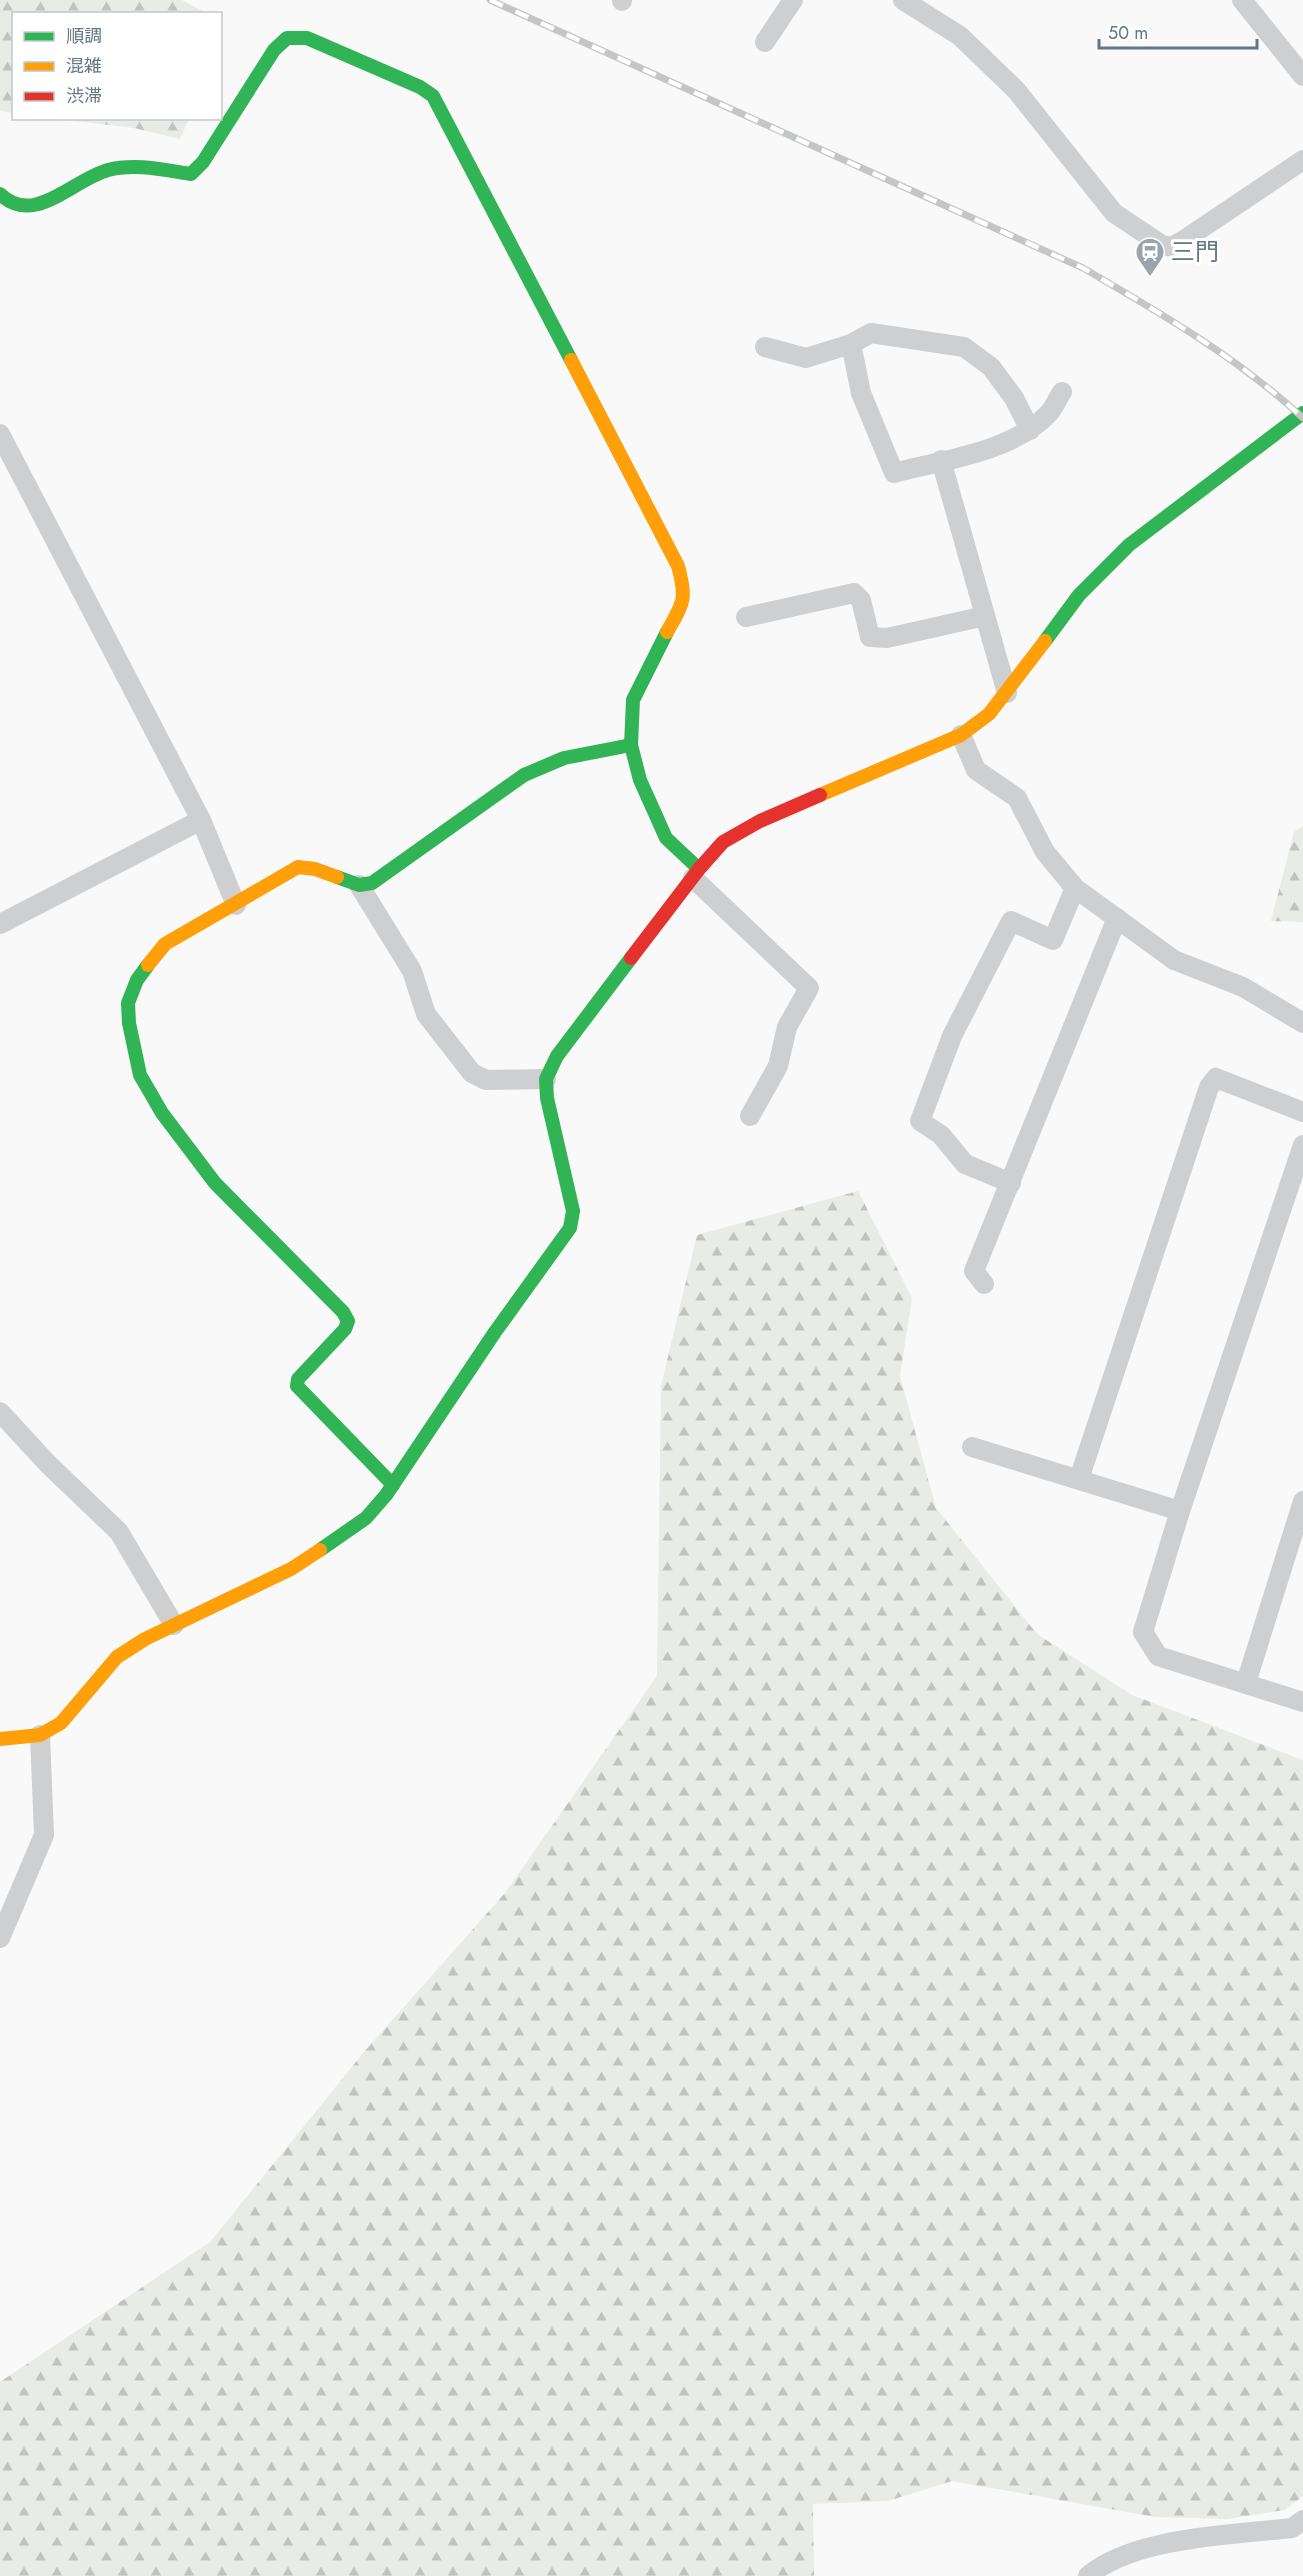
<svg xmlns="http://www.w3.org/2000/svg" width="1303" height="2576" viewBox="0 0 1303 2576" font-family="Jost,'Noto Sans JP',sans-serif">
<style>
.forest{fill:url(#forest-firs)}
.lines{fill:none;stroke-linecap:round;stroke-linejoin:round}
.street{stroke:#cecfd0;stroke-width:20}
.fast{stroke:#30b455;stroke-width:14}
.slow{stroke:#ff9f0a;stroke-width:14}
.jam{stroke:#e5322d;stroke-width:14}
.rail-casing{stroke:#c3c5c6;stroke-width:7}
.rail{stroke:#fff;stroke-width:4.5;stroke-dasharray:14;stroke-linecap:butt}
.labels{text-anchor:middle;stroke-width:6;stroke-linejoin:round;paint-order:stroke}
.poi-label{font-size:24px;fill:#657683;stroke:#fff;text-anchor:start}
</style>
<defs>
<pattern id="forest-firs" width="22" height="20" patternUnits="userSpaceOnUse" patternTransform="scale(1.5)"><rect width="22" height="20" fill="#e8ebe6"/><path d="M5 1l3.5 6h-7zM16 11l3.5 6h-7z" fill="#c0c3c0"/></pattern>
</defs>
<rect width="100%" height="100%" fill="#f9f9f9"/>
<g class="forest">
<polygon points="0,0 182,0 206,13 14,14 13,113 0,111"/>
<polygon points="59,119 189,118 189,119 180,139 134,128"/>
<polygon points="1303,826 1303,922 1271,921 1294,832"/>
<polygon points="858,1191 912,1298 900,1376 936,1508 1037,1634 1132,1695 1303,1760 1303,2496 1285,2510 1227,2519 1155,2517 952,2481 888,2501 813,2504 814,2576 0,2576 0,2382 210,2242 364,2052 505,1893 657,1676 661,1386 697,1235"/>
</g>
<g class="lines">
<g class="street">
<polyline points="903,0 960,36 1016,90 1114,213 1162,245 1172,247 1184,240 1303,160"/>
<polyline points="1242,0 1303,76"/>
<polyline points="622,1 622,0"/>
<polyline points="765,42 793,0"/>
<path d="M851,344L861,393L894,473C943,460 1011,452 1047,415C1054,409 1057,399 1062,392"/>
<polyline points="765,347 806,358 851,344 871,333 964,347 991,367 1014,398 1030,430"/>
<polyline points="0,434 201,820 236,905"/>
<polyline points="941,460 1007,693"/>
<polyline points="746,617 854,593 861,600 870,637 887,638 985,616"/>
<polyline points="961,735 976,770 1017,798 1045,852 1075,888 1174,960 1243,987 1303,1023"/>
<polyline points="693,878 809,988 787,1027 778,1066 750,1116"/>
<polyline points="359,885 412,971 426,1014 472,1073 486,1080 546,1079"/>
<polyline points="0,924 201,820"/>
<polyline points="1303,1145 1180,1511 1143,1632 1158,1656 1303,1702"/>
<polyline points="1011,1183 965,1164 941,1135 920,1121 952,1036 1011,921 1053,940 1075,888"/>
<polyline points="984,1284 974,1271 1117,918"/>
<polyline points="0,1412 48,1464 119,1532 174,1625"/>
<polyline points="972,1447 1180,1511"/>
<polyline points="1079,1479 1209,1087 1216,1078 1303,1112"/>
<polyline points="1246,1683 1303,1501"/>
<polyline points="0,1938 44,1835 40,1735"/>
<path d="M1088,2576C1134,2537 1232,2535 1292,2528L1303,2520"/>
</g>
<g class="fast">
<path d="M0,194C34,227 72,180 108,170C135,163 164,170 191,174L203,162L274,50L287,38H307L420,87L433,96L571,360"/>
<polyline points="667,632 633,700 631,745 640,780 666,838 699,869"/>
<polyline points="1045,641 1079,595 1129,545 1303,413"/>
<polyline points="337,877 359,885 372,883 524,775 564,758 631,745"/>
<polyline points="148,965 137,980 128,1003 129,1023 140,1075 162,1113 215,1183 343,1312 348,1321 345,1329 298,1379 297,1386 393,1485"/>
<polyline points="320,1550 366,1518 386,1495 495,1332 570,1228 573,1211 547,1098 546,1079 557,1056 631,958"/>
</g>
<g class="slow">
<path d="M571,360L678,566C687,599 684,602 667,632"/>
<polyline points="820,795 961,735 989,714 1045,641"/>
<polyline points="148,965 165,944 298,867 315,869 337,877"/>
<polyline points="0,1739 40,1735 61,1723 117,1657 145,1639 291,1569 320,1550"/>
</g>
<polyline class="jam" points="631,958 699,869 723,842 760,821 820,795"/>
<g class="rail-casing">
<path id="rail" d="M490,0L1083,268C1160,313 1237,357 1303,418"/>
</g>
<use href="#rail" class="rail"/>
</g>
<defs>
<g id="station-pin" transform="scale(1.5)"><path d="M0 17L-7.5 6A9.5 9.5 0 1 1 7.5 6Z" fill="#99a4ac" stroke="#fff"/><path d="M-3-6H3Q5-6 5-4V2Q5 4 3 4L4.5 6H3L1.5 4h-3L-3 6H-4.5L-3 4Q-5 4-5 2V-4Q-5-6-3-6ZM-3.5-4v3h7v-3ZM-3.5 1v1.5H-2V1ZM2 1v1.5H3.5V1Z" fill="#fff"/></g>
</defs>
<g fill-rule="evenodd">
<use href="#station-pin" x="1150" y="252"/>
</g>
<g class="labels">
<g class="poi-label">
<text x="1171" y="260">三門</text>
</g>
</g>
<rect x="12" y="12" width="210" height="108" fill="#ffffff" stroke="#c1c8cd" stroke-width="1.5"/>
<rect x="24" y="32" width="30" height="9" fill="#30b455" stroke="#c1c8cd" stroke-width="1.5"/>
<text x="66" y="42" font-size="18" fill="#657683">順調</text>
<rect x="24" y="62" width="30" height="9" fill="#ff9f0a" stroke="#c1c8cd" stroke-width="1.5"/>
<text x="66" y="72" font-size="18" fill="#657683">混雑</text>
<rect x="24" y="92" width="30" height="9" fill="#e5322d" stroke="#c1c8cd" stroke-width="1.5"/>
<text x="66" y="102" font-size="18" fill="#657683">渋滞</text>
<path d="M1099 39v9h158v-9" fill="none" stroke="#657683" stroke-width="3"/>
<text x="1108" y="39" font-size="18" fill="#657683" stroke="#ffffff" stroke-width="4.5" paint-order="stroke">50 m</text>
</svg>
